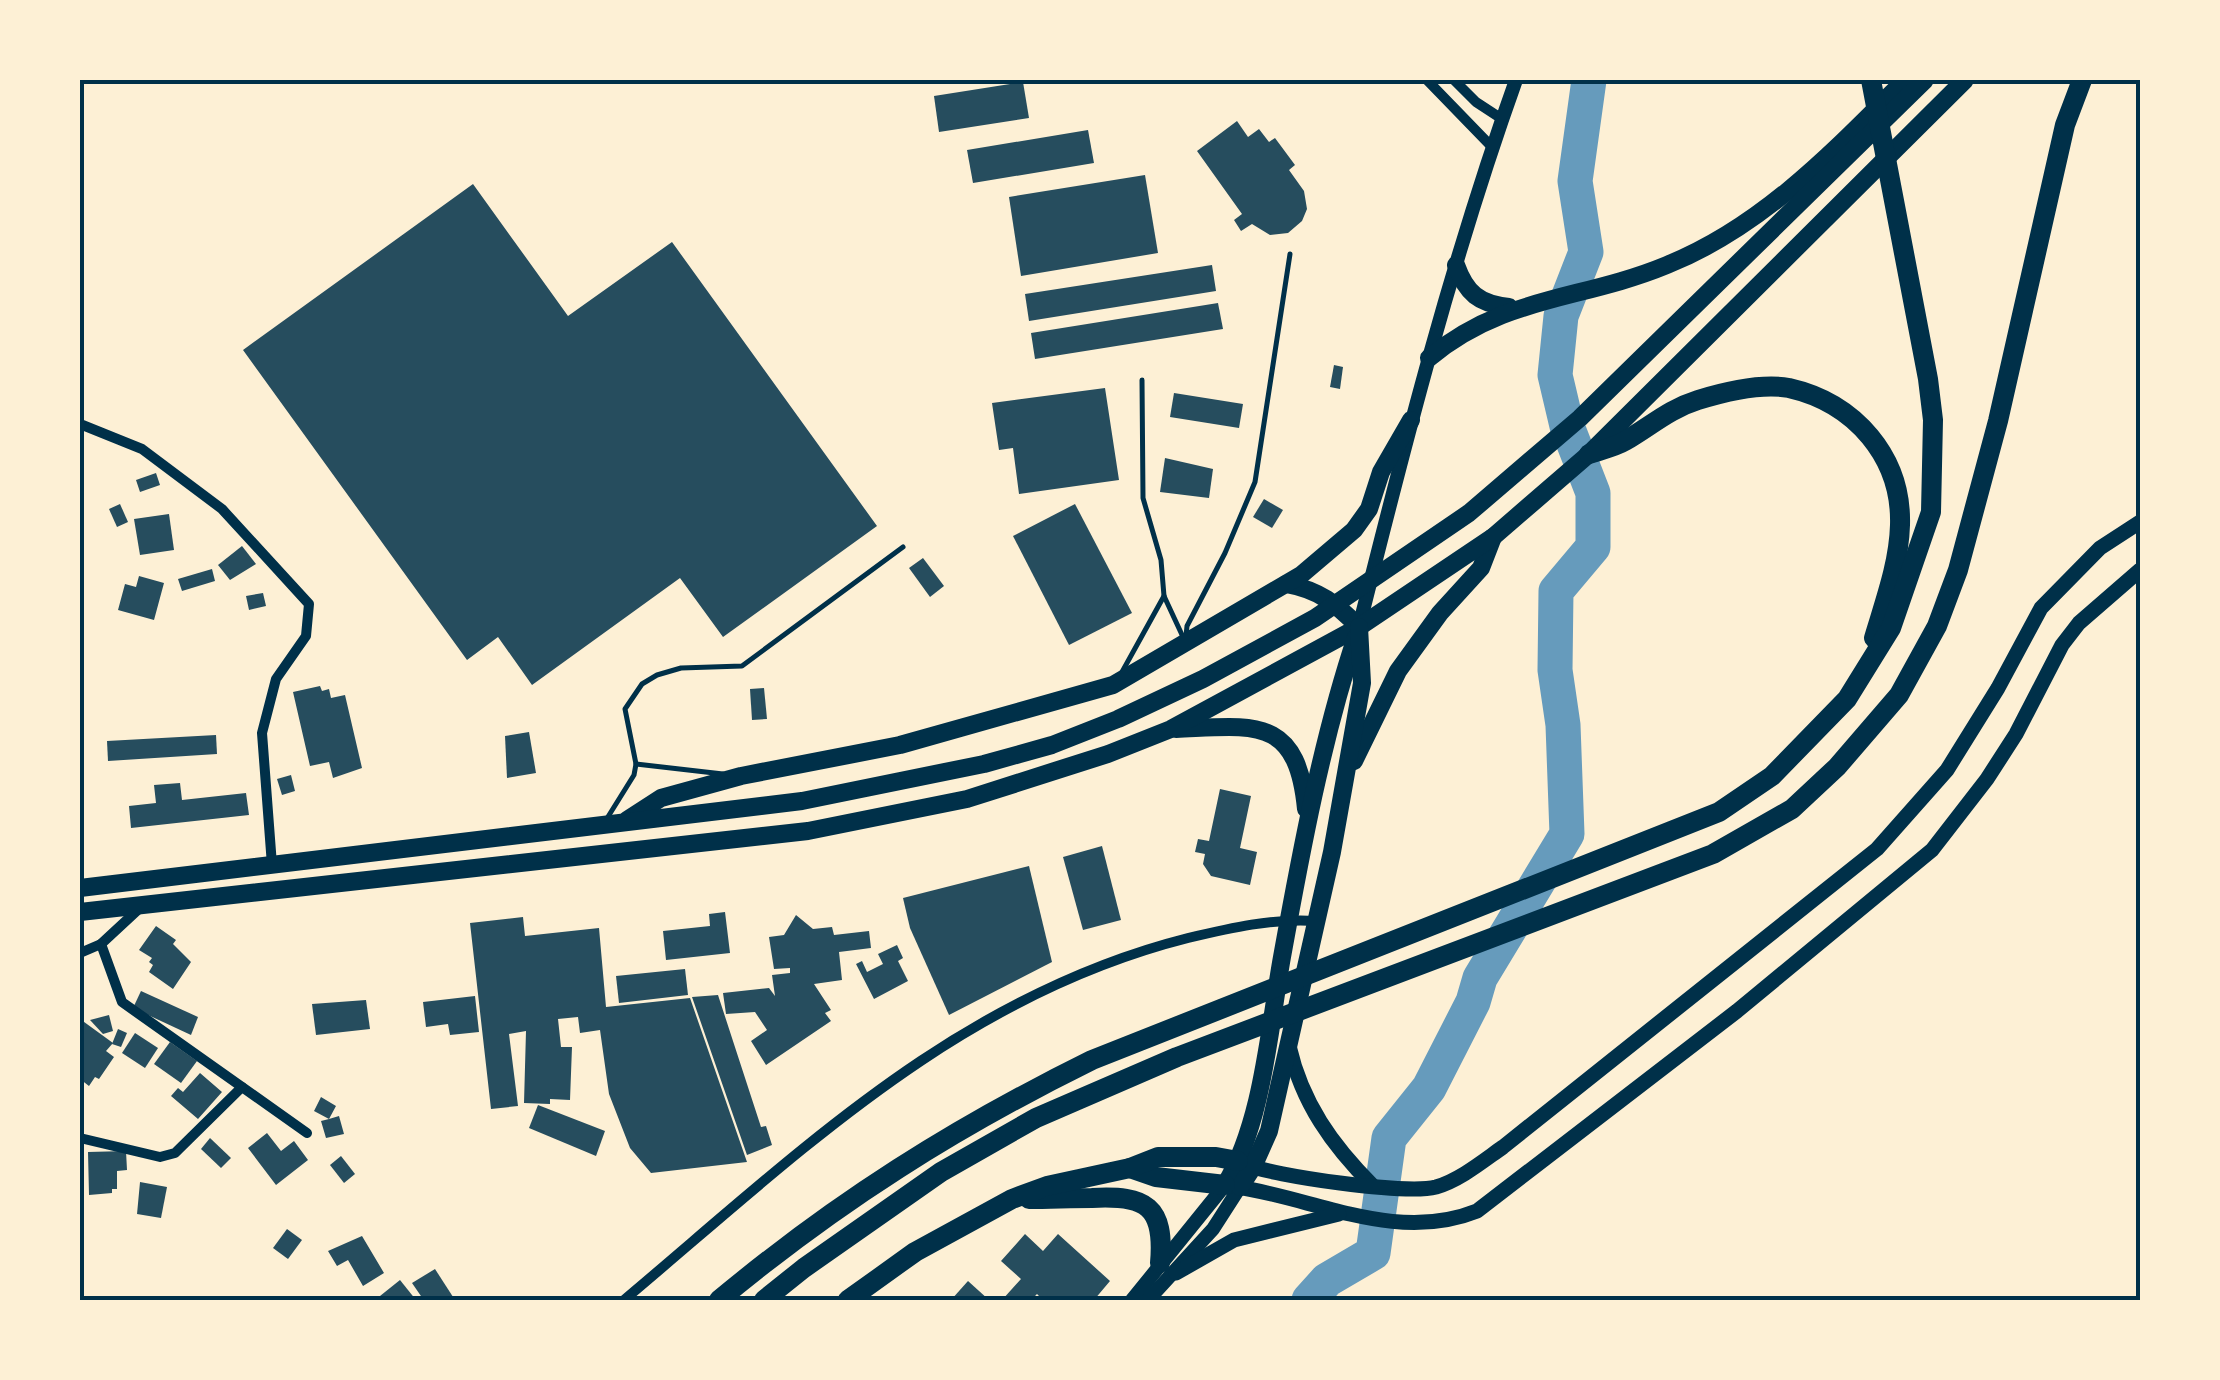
<svg xmlns="http://www.w3.org/2000/svg" width="2220" height="1380" viewBox="0 0 2220 1380" font-family="'Asap Condensed',sans-serif">
<style>
.lines{fill:none;stroke-linecap:round;stroke-linejoin:round}
.river{stroke:#669bbc;stroke-width:35}
.building{fill:#264d5e}
.service{stroke:#003049;stroke-width:5}
.minor{stroke:#003049;stroke-width:10}
.tertiary{stroke:#003049;stroke-width:14}
.secondary{stroke:#003049;stroke-width:15}
.trunk{stroke:#003049;stroke-width:18}
.motorway{stroke:#003049;stroke-width:20}
.neatline{fill:none;stroke:#003049;stroke-width:4}
</style>
<rect width="100%" height="100%" fill="#fdf0d5"/>
<g class="lines">
<polyline class="river" points="1309,1300 1327,1280 1373,1253 1389,1138 1429,1088 1473,1002 1480,978 1567,834 1563,725 1555,670 1556,591 1593,547 1593,493 1567,426 1555,375 1561,316 1586,252 1575,181 1589,80"/>
</g>
<g class="building">
<polygon points="1023,82 1029,118 939,132 934,96"/>
<polygon points="1237,121 1248,137 1259,129 1269,142 1275,138 1295,165 1289,170 1304,191 1307,209 1302,221 1288,233 1270,235 1252,224 1241,231 1234,220 1242,214 1197,151"/>
<polygon points="1088,130 1094,163 973,183 967,150"/>
<polygon points="1145,175 1158,253 1021,276 1009,197"/>
<polygon points="473,184 568,316 672,242 877,526 723,637 680,578 532,685 498,637 467,660 243,350"/>
<polygon points="1212,265 1216,291 1029,321 1025,294"/>
<polygon points="1218,303 1223,329 1035,359 1031,333"/>
<polygon points="1334,365 1343,367 1340,389 1330,387"/>
<polygon points="1105,388 1119,480 1019,494 1013,448 999,450 992,403"/>
<polygon points="1174,393 1243,404 1239,428 1170,417"/>
<polygon points="1165,458 1213,469 1209,498 1160,492"/>
<polygon points="156,473 160,485 140,492 136,480"/>
<polygon points="1264,499 1283,510 1272,528 1253,517"/>
<polygon points="120,504 128,522 117,527 109,509"/>
<polygon points="1075,504 1132,613 1069,645 1013,536"/>
<polygon points="169,514 174,550 140,555 134,519"/>
<polygon points="242,546 256,564 230,580 218,565"/>
<polygon points="923,558 944,586 930,597 909,568"/>
<polygon points="212,569 215,581 182,591 178,579"/>
<polygon points="139,576 164,583 154,620 118,610 125,584 136,587"/>
<polygon points="263,593 266,606 249,610 246,596"/>
<polygon points="320,686 322,691 329,689 331,698 345,695 362,768 333,778 329,762 310,766 293,692"/>
<polygon points="764,688 767,719 752,720 750,689"/>
<polygon points="529,732 536,773 507,778 505,736"/>
<polygon points="216,735 217,754 108,761 107,741"/>
<polygon points="291,775 295,791 282,795 277,779"/>
<polygon points="180,783 182,800 246,793 249,815 131,828 129,806 156,803 154,785"/>
<polygon points="1220,789 1251,796 1240,848 1257,852 1250,885 1211,876 1203,864 1205,854 1195,852 1198,839 1209,841"/>
<polygon points="1102,846 1121,920 1083,930 1063,857"/>
<polygon points="1029,866 1052,962 949,1015 910,928 903,898"/>
<polygon points="725,912 730,953 666,960 663,931 710,926 709,914"/>
<polygon points="796,915 813,929 832,927 834,935 869,931 871,948 839,952 842,980 814,984 831,1010 825,1013 831,1021 766,1065 751,1041 767,1030 755,1012 726,1014 723,993 769,988 775,996 772,975 790,973 790,968 774,969 769,937 784,935"/>
<polygon points="523,917 525,936 599,928 606,1007 690,998 747,1162 651,1173 630,1148 609,1094 600,1030 580,1033 578,1017 558,1019 561,1047 572,1047 570,1100 550,1099 550,1104 524,1103 526,1031 509,1034 518,1106 491,1109 470,923"/>
<polygon points="156,926 176,940 173,944 191,962 173,989 149,972 153,965 149,962 152,958 139,950"/>
<polygon points="897,945 903,958 898,961 908,981 874,999 856,964 862,961 867,972 883,964 878,954"/>
<polygon points="685,969 688,995 619,1003 616,976"/>
<polygon points="141,991 198,1017 191,1035 133,1008"/>
<polygon points="718,995 761,1127 766,1126 772,1145 747,1155 692,997"/>
<polygon points="475,996 479,1032 450,1035 448,1024 426,1027 423,1002"/>
<polygon points="366,1000 370,1029 316,1035 312,1004"/>
<polygon points="109,1015 113,1031 103,1034 90,1020"/>
<polygon points="80,1019 113,1043 106,1051 114,1057 99,1079 95,1077 89,1086 80,1079"/>
<polygon points="118,1029 127,1033 121,1047 112,1044"/>
<polygon points="135,1033 158,1048 145,1068 122,1053"/>
<polygon points="170,1042 197,1061 181,1083 154,1064"/>
<polygon points="200,1073 222,1092 198,1119 171,1096 178,1088 183,1092"/>
<polygon points="321,1097 336,1106 329,1119 339,1116 344,1134 326,1138 321,1121 329,1119 314,1111"/>
<polygon points="538,1105 605,1131 596,1156 529,1128"/>
<polygon points="267,1133 281,1151 294,1141 308,1160 276,1185 248,1148"/>
<polygon points="210,1138 231,1158 221,1168 201,1149"/>
<polygon points="126,1151 127,1170 117,1171 117,1189 112,1189 112,1193 89,1195 88,1152"/>
<polygon points="341,1156 355,1174 344,1183 330,1165"/>
<polygon points="140,1182 167,1187 161,1218 137,1214"/>
<polygon points="287,1229 302,1240 288,1259 273,1248"/>
<polygon points="1025,1234 1043,1251 1058,1234 1110,1281 1094,1300 1043,1300 1037,1294 1031,1300 1002,1300 1021,1279 1001,1261"/>
<polygon points="362,1236 384,1273 363,1286 348,1260 337,1266 328,1251"/>
<polygon points="435,1269 455,1300 423,1299 412,1283"/>
<polygon points="400,1280 416,1300 375,1300"/>
<polygon points="968,1281 989,1300 951,1300"/>
</g>
<g class="lines">
<g class="service">
<polyline points="1142,380 1143,498 1161,560 1164,596 1183,637"/>
<polyline points="1186,636 1187,626 1225,553 1255,482 1290,254"/>
<polyline points="1122,672 1164,596"/>
<polyline points="636,764 723,774"/>
<polyline points="606,820 634,775 636,764 625,709 642,684 657,675 681,668 742,666 903,547"/>
</g>
<g class="minor">
<polyline points="1427,80 1491,146"/>
<polyline points="1454,80 1476,102 1502,119"/>
<polyline points="80,424 142,449 222,509 309,604 306,636 276,679 262,733 272,865"/>
<polyline points="101,944 122,1002 307,1133"/>
<polyline points="80,953 101,944 142,906"/>
<polyline points="80,1138 160,1157 175,1153 242,1087"/>
<path d="M624,1300C800,1152 958,996 1188,938C1230,928 1273,918 1316,921"/>
</g>
<g class="tertiary">
<path d="M1359,627C1405,443 1452,259 1516,80"/>
<polyline points="1132,1300 1225,1185"/>
<polyline points="1148,1300 1213,1229 1240,1187"/>
</g>
<g class="secondary">
<path d="M1289,1046C1302,1103 1332,1145 1373,1186"/>
<path d="M1244,1164C1274,1176 1406,1195 1436,1187C1460,1180 1483,1161 1503,1147L1877,849L1947,770L1998,688L2041,608L2100,548L2140,522"/>
<path d="M1231,1186C1313,1197 1395,1244 1477,1211L1737,1011L1932,850L1987,779L2016,734L2062,645L2079,623L2140,570"/>
<polyline points="1176,1273 1234,1240 1339,1214"/>
</g>
<g class="trunk">
<path d="M1456,265C1466,293 1479,304 1509,307"/>
<path d="M1429,358C1505,295 1580,301 1667,265C1762,227 1834,151 1905,80"/>
<path d="M1286,584C1320,590 1336,604 1359,627"/>
<path d="M1176,729C1254,726 1297,715 1306,809"/>
<polyline points="1354,761 1398,671 1440,613 1481,568 1493,537"/>
<polyline points="627,820 661,798 741,776 900,745 1113,685 1301,575 1354,530 1369,509 1381,472 1411,420"/>
<polyline points="80,888 802,801 984,764 1052,745 1118,719 1203,679 1315,618 1469,513 1580,418 1925,80"/>
<polyline points="80,912 808,831 967,799 1108,754 1171,729 1359,627 1493,537 1589,454 1965,80"/>
<path d="M1225,1185C1263,1122 1269,1029 1282,957C1301,852 1322,739 1356,637"/>
<polyline points="1240,1187 1253,1167 1269,1131 1332,852 1362,683 1359,627"/>
</g>
<g class="motorway">
<path d="M1589,454C1601,450 1615,447 1625,441C1651,426 1669,409 1698,400C1724,392 1762,383 1789,388C1855,403 1902,457 1900,525C1899,563 1885,601 1874,638"/>
<polyline points="1130,1168 1156,1177 1225,1185"/>
<path d="M1029,1199C1050,1199 1071,1198 1092,1198C1146,1195 1165,1206 1160,1263"/>
<path d="M719,1300C837,1202 954,1128 1092,1060L1719,812L1772,776L1847,699L1891,628L1931,512L1933,420L1928,379L1871,80"/>
<polyline points="764,1300 804,1268 941,1172 1036,1118 1177,1057 1713,854 1792,809 1837,767 1899,695 1937,626 1958,570 1998,421 2065,125 2082,80"/>
<polyline points="848,1300 915,1252 1012,1199 1047,1186 1130,1168 1158,1157 1216,1157 1238,1161"/>
</g>
</g>
<rect width="2220" height="1380" fill="none" stroke="#fdf0d5" stroke-width="165"/>
<rect x="82" y="82" width="2056" height="1216" class="neatline"/>
</svg>
